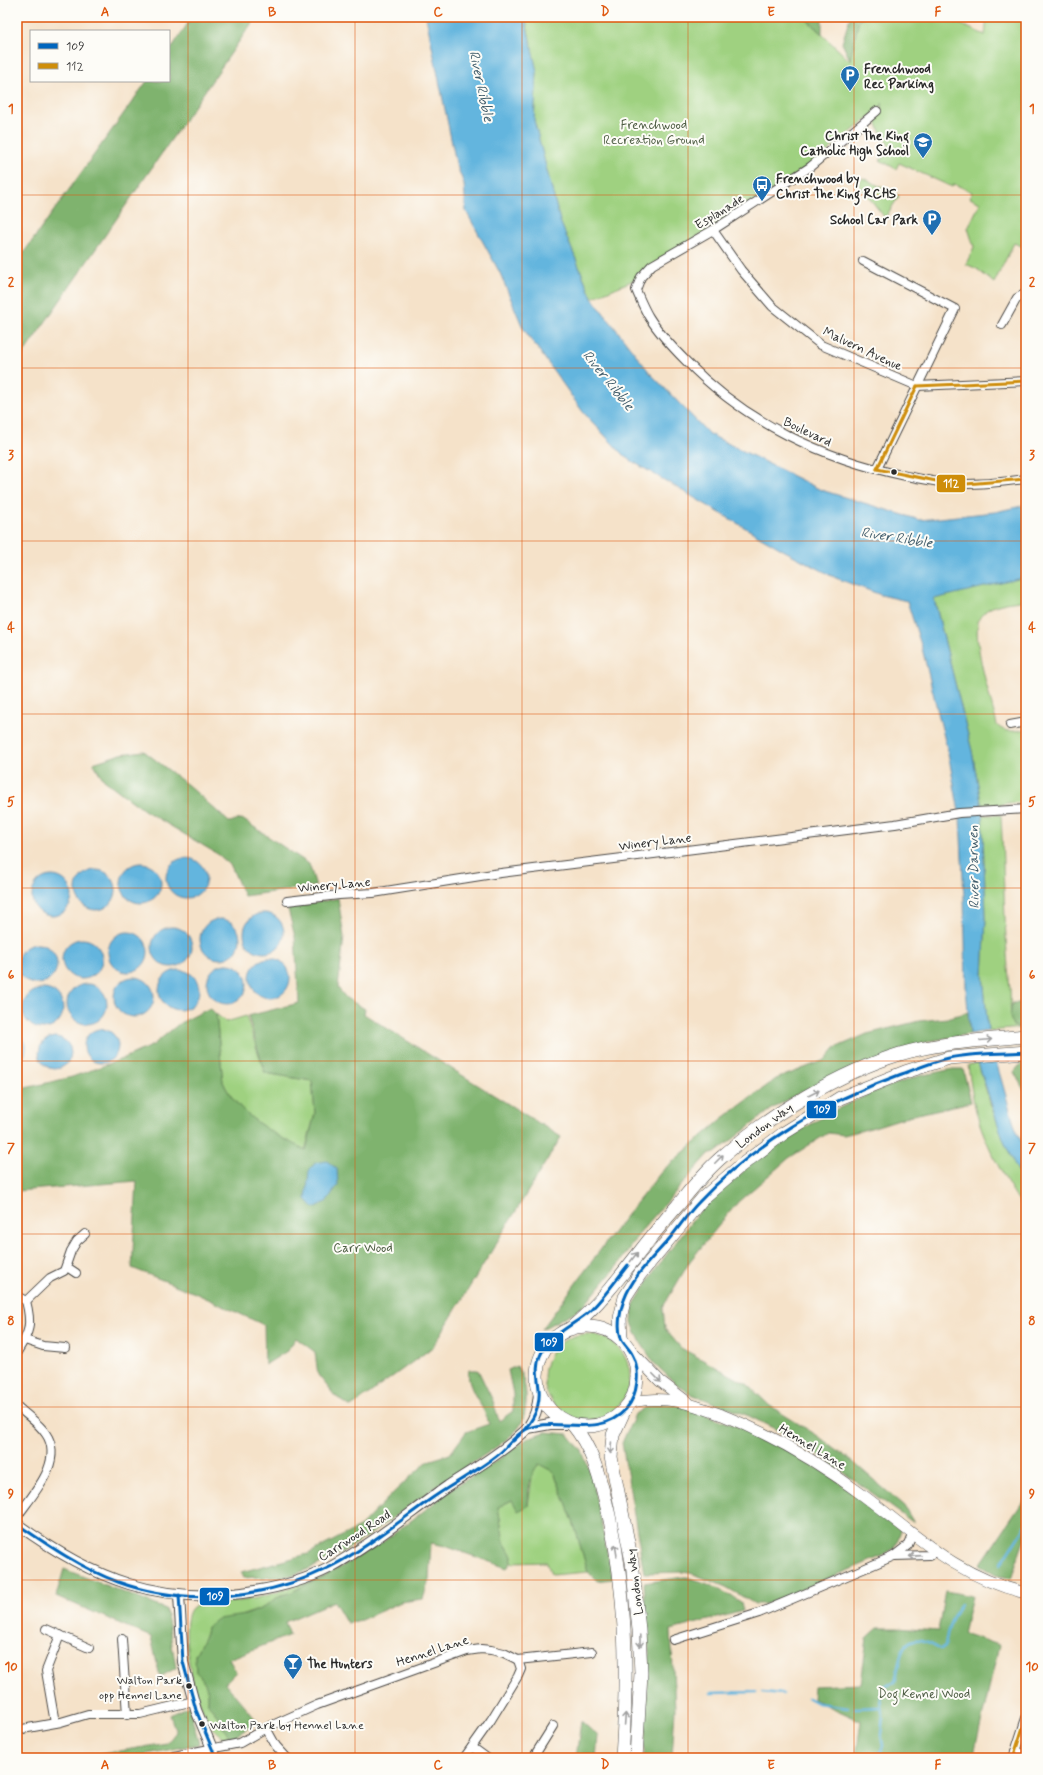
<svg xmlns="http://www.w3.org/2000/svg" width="1043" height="1775" viewBox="0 0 1043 1775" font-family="Mynerve,sans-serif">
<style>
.green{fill:#9fd180;stroke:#657e56}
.forest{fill:#7fb36e;stroke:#556f4c}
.water{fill:#63b5de;stroke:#477084}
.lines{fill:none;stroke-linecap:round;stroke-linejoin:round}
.stream{stroke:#63b5de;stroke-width:2.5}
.minor-casing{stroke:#494643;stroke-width:10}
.tertiary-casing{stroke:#494643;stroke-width:12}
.secondary-casing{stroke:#494643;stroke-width:12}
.trunk-casing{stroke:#494643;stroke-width:14}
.minor{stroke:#fff;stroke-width:8}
.tertiary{stroke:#fff;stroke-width:10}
.secondary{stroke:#fff;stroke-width:11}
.trunk{stroke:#fff;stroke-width:13}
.bus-1-casing{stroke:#fdfcf7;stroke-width:6}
.bus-2-casing{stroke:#fdfcf7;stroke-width:6}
.bus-1{stroke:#0065bd;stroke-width:3}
.bus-2{stroke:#ce8d09;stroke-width:3}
.oneway{stroke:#a0a0a0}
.grid{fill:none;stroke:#df570e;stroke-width:1;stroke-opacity:0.55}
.bus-dot{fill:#2b2b2b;stroke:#fdfcf7;stroke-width:1.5}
.labels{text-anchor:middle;stroke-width:4;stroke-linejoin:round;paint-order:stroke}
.bus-label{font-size:12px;fill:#2b2b2b;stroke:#fdfcf7;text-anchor:end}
.poi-label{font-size:13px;font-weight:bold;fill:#2b2b2b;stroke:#fdfcf7;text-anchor:start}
.park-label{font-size:13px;fill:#4e5d44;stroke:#fdfcf7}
.street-label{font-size:13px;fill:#2b2b2b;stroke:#fdfcf7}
.water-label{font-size:14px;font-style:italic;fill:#3f5b6a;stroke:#fdfcf7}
.line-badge{stroke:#fdfcf7;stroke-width:1.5}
.badge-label{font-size:11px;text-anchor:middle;font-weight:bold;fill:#fff}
.neatline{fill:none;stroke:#df570e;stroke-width:1.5}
.grid-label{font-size:13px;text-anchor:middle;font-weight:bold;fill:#df570e}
</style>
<rect width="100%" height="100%" fill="#fdfcf7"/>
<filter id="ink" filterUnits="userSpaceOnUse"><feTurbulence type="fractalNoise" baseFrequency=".025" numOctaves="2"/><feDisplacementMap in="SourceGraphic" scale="8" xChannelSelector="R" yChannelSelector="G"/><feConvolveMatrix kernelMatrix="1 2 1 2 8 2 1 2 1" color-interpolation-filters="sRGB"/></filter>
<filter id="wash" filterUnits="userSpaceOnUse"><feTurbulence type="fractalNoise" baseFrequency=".012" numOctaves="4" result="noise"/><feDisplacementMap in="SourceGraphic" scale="16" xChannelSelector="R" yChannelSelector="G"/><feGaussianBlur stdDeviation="0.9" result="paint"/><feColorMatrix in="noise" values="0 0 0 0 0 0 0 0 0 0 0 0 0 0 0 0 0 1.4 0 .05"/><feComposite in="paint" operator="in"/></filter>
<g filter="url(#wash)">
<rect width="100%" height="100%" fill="#f5e2c9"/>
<g class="green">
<polygon points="525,17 804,17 849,60 859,20 865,17 944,17 985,35 987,17 1026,17 1026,248 1014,243 994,283 977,269 966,264 974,247 968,228 980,203 970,198 972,192 954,184 952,187 899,163 896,169 880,160 893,151 882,136 874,117 880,112 883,103 877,111 803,171 652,265 641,277 592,298 560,221 534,120 537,72"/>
<polygon points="863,178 899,196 885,218 857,182"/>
<path d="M1026,577V600C1014,602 997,603 987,610C985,612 980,616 979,619C971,638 992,703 997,725C1005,734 1015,731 1026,729V802L1008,803L982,808L972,751L934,598Z"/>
<path d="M982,815H1001C1004,873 1004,932 1010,989C1011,1002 1009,1014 1013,1026L1023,1028L988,1031L983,975L986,917Z"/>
<path d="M216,1014L226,1022L246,1016L265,1073L312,1081L315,1113L305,1151C274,1135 238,1115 223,1082Z"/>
<path d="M978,1063L990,1103L1006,1145L1019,1173L1026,1184V1211C1008,1187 983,1140 976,1111C972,1096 970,1080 968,1065Z"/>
<circle cx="587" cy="1377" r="43"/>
<polygon points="539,1464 554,1472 573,1521 588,1572 551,1575 547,1562 511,1563 512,1556 504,1542 498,1507 512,1500 528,1506 533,1470"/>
<path d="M318,1577L292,1592L279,1596L261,1609L207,1627L206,1634L195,1655L196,1672C206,1681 209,1690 208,1704C222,1717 219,1728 232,1738C201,1746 174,1627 192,1608C201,1599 221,1603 233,1602C263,1599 290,1588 318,1577Z"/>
</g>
<g class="forest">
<polygon points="192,17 256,17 17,363 17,262 147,81 169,81 169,52"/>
<polygon points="804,17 822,17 822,34"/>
<polygon points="850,17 865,17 859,20 850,60 842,43"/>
<polygon points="144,751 189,786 229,822 242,819 309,864 316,886 244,896 231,866 219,855 144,810 104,780 93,763 121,754"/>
<path d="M338,898L344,937L338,988L346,998L365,1009L364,1014L561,1137L433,1347L351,1407L335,1396L318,1375L315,1352L296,1338L287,1351L265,1365L264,1325L195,1293L132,1268L137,1181L17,1191V1090L72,1077L122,1059L153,1045L180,1023L210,1008L216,1014L223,1082C238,1115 274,1135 306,1150L315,1113L312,1081L265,1073L248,1016L299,1003L295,937L288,909Z"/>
<polygon points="1012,1003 1026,1003 1026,1028 1013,1026 1010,1017"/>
<polygon points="968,1012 970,1034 930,1041 801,1092 772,1109 715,1153 708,1155 641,1231 618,1265 582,1308 542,1329 618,1226 662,1171 722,1119 776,1079 825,1060 835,1048 867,1034 919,1021 947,1018"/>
<polygon points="1026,1059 1026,1094 1014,1072 1024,1060"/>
<polygon points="953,1069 963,1069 971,1102 909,1116 871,1128 844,1135 828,1133 789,1158 738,1202 690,1261 663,1307 665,1329 681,1348 747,1384 770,1406 818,1436 853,1462 904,1506 914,1523 801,1442 749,1416 691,1394 675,1383 654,1363 641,1343 632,1323 633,1306 655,1270 698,1213 751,1164 772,1148 831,1112 876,1091 919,1076"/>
<path d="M517,1366C527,1382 529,1404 522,1422C516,1438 469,1464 454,1475C401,1508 355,1554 295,1574C279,1580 261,1576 244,1578L241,1572L308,1554L361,1526L394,1492L428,1461L450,1454L466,1432L489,1424C485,1406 465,1388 469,1370H478L493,1401L499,1421L513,1411V1394L508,1370Z"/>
<polygon points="651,1403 681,1405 765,1437 834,1478 901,1530 895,1548 880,1557 767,1604 755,1604 726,1587 694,1574 683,1572 644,1573 622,1443 635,1414"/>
<path d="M546,1432L568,1434L582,1451L591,1475L613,1579L597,1581L588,1572L573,1521L554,1472L539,1464C529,1474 528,1492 528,1506L518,1511L512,1500L498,1507L504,1542L512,1556L511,1563L507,1568L445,1546L431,1543L429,1580L423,1599L401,1602L361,1620L347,1623L334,1601L285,1622L290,1635L229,1659L236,1672L225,1683L258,1722L232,1738C219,1728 222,1717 208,1704C209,1690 206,1681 196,1672L195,1655L206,1634L207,1627L218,1619L245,1615L261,1609L279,1596L292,1592L341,1567L383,1542L459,1484L485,1469L530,1437Z"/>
<polygon points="1026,1497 1026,1535 1011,1578 999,1576 980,1565"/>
<polygon points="64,1569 166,1609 176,1668 160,1677 151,1637 56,1596"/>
<path d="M683,1577C705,1580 723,1591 741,1602L743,1611L671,1630L675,1709L672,1758H644L649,1654L644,1583Z"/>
<polygon points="945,1591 972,1596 963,1633 999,1645 973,1758 856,1758 861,1721 813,1699 814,1686 861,1684 867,1638 878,1628 897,1628 938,1631"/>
<polygon points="189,1706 199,1744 127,1758 78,1758 167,1743 176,1732 170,1715"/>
<polygon points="581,1721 598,1736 596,1758 576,1758"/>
</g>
<g class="water">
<polygon points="426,17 525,17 537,72 534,120 560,221 592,298 650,373 709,434 821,490 920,520 995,512 1026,505 1026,577 934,599 972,751 982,808 986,917 983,975 988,1031 970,1034 966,987 964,898 960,817 948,753 922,648 907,601 881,595 836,578 783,550 625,457 583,412 523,328 500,273 466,211 464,184 456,163"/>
<circle cx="186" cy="878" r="20"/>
<circle cx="141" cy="883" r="20"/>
<circle cx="96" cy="890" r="20"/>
<circle cx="52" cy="896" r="20"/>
<circle cx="264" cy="933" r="20"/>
<circle cx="220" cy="939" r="20"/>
<circle cx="172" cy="947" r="20"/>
<circle cx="128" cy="952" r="20"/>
<circle cx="82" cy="959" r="20"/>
<circle cx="37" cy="964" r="20"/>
<circle cx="270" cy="978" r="20"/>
<circle cx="227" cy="984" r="20"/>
<circle cx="179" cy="990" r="20"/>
<circle cx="134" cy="997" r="20"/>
<circle cx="87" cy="1004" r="20"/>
<circle cx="43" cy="1009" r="20"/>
<circle cx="101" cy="1046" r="17"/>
<path d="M17,1033C30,1040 29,1056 17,1062Z"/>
<circle cx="55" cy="1053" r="16"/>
<path d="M996,1061L1014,1124L1026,1152V1184C1002,1148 992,1103 978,1063Z"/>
<polygon points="327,1161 337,1169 338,1185 326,1202 314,1208 306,1199 309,1171 315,1163"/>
</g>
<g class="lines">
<g class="stream">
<polyline points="1001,1564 1026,1525"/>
<polyline points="762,1692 783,1694"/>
<polyline points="711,1693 756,1692"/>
<polyline points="808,1698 817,1703 848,1707"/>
<polyline points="855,1708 882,1707"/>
<path d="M869,1758V1756L880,1753L883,1746L881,1735L883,1715L881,1697L884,1686L895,1683C899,1668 899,1633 924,1641C930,1642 936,1646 941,1649L945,1646C947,1631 952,1615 961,1604"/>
</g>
</g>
</g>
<g filter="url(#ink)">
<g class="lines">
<g class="minor-casing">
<g id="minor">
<path d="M877,111L810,167L713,230L652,265L641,277L636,290C640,299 644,309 649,317C659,333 673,348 686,361C745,422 823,459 906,476C919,478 934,482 947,483C974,486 1000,482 1026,479"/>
<polyline points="713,230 741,270 772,306 821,345 917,386 1026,381"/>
<polyline points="863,261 955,309 877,469"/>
<polyline points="1002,325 1017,298 1026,293"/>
<polyline points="1010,725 1026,722"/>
<polyline points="287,901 339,895 373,893 493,874 895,824 959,813 1026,809"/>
<polyline points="67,1267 76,1273"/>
<path d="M17,1296L26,1301C32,1324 30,1332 17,1352"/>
<polyline points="26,1301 50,1278 64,1271 71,1251 77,1241 85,1234"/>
<polyline points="25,1340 43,1346 65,1348"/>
<path d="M17,1406C26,1415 39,1423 46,1434C65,1462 31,1496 17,1517"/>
<polyline points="894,1556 930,1555 935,1552"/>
<polyline points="46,1629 89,1648"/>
<polyline points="122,1639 127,1715"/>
<polyline points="673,1640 759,1613 894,1556 908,1545 912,1535"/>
<polyline points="55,1723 46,1671 60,1635"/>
<polyline points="266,1728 276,1746 287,1758"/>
<polyline points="17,1730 61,1722 88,1714 140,1714 194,1701"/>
<polyline points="472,1747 487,1758"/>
<polyline points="1015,1751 1026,1755"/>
<polyline points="174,1756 240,1743 266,1728 317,1705 467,1651 481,1649 491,1650 504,1653 518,1660 592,1652"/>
<polyline points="464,1758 491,1720 518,1676 521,1669 518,1660"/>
<polyline points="533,1758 553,1726"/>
<polyline points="1013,1758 1026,1718"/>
</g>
</g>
<g class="tertiary-casing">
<g id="tertiary">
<polyline points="528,1428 550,1424 570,1424"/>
<path d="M17,1524C92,1579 162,1607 255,1591C280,1587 306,1580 329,1568C371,1545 408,1514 448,1486C471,1471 495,1457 516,1439C520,1435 526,1431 529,1426C536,1416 538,1406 539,1394"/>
<polyline points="179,1595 183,1662 196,1710 216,1758"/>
</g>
</g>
<g class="secondary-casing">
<g id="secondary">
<polyline points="630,1350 660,1381 686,1401"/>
<path d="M631,1402C667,1395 689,1403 722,1415C773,1435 820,1463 864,1496C917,1536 959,1578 1026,1593"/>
</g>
</g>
<g class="trunk-casing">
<g id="trunk">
<circle cx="587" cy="1376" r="50"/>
<path d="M571,1328C612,1294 642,1245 678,1205C692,1188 706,1170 723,1156C771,1114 838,1073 900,1054C941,1042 984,1040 1026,1036"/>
<polyline points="621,1339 620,1318 625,1297 640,1274 703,1198 739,1167 784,1133 840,1098 905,1072 949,1058 1026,1052"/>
<polyline points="624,1411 613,1435 611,1457 632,1562 639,1630 641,1673 636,1758"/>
<path d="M573,1425C591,1447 598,1472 605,1499C627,1584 628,1671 622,1758"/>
</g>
</g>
<use href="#minor" class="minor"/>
<use href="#tertiary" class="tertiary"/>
<use href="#secondary" class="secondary"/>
<use href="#trunk" class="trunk"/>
<g class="bus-1-casing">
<g id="bus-1">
<path d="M513,1441C529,1427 541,1411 539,1389C538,1377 535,1367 540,1356C549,1334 575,1325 591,1310C605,1296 616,1280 628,1265"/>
<path d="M17,1524C49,1546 81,1568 118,1582C186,1607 268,1599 332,1566C366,1548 397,1523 428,1501C451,1484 477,1472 499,1454C507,1447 513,1438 522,1432C550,1412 596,1442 626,1409C638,1395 641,1370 632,1354C629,1348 623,1344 621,1338C617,1327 620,1310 624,1300C633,1275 654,1257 670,1238C680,1226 688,1213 699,1202C752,1145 826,1101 899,1075C916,1069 932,1062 949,1058C974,1053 1000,1054 1026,1052"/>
<polyline points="179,1595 183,1662 196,1710 216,1758"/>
</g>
</g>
<g class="bus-2-casing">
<g id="bus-2">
<polyline points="917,386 1026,381"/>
<polyline points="877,469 946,483 966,484 1026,479"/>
<polyline points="877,469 917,386"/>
<polyline points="1013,1758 1026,1718"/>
</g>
</g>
<use href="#bus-1" class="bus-1"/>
<use href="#bus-2" class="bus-2"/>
</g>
<defs><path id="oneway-shaft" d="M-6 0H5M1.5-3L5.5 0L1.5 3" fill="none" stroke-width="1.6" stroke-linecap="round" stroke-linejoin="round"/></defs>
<g class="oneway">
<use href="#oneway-shaft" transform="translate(986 1040) rotate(-5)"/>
<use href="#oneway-shaft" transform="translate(814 1093) rotate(-27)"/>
<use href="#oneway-shaft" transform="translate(719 1159) rotate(-45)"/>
<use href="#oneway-shaft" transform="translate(634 1257) rotate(-52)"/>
<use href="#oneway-shaft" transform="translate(657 1378) rotate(46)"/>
<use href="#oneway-shaft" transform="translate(611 1448) rotate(94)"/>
<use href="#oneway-shaft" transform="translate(616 1550) rotate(-99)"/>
<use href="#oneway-shaft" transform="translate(915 1556) rotate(176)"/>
<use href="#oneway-shaft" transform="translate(640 1641) rotate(88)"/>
<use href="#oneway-shaft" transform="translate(625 1719) rotate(-86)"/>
</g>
</g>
<path class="grid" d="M188,17V1758M355,17V1758M522,17V1758M688,17V1758M854,17V1758M17,195H1026M17,368H1026M17,541H1026M17,714H1026M17,888H1026M17,1061H1026M17,1234H1026M17,1407H1026M17,1580H1026"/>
<defs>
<g id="parking-pin" transform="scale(1)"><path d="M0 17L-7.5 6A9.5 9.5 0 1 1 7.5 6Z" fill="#1f6fb2" stroke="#fdfcf7"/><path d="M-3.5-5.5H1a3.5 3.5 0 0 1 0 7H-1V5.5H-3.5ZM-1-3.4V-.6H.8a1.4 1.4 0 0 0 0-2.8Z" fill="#fff"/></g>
<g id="school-pin" transform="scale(1)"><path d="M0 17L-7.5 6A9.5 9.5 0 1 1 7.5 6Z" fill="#1f6fb2" stroke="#fdfcf7"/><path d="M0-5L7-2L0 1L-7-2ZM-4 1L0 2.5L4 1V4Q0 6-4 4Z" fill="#fff"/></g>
<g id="bus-pin" transform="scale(1)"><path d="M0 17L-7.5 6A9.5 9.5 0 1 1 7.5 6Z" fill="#1f6fb2" stroke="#fdfcf7"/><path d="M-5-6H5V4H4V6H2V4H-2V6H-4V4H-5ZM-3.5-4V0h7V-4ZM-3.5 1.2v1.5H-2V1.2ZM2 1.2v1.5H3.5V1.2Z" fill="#fff"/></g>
<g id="bar-pin" transform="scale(1)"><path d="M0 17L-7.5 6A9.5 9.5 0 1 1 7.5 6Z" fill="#1f6fb2" stroke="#fdfcf7"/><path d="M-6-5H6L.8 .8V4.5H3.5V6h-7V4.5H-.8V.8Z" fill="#fff"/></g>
</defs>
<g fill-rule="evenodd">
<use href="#parking-pin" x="850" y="75"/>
<use href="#school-pin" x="923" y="142"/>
<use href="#bus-pin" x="762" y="185"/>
<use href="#parking-pin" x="932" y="219"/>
<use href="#bar-pin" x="293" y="1663"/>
</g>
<g class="bus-dot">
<circle cx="894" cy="472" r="3.5"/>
<circle cx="189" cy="1686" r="3.5"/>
<circle cx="202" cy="1724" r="3.5"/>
</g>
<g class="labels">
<g class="bus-label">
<text x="182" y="1684">Walton Park<tspan x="182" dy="15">opp Hennel Lane</tspan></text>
<text x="210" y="1729" text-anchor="start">Walton Park by Hennel Lane</text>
</g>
<g class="poi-label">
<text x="864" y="73">Frenchwood<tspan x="864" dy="15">Rec Parking</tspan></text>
<text x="909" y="140" text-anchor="end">Christ The King<tspan x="909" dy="15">Catholic High School</tspan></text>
<text x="776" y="183">Frenchwood by<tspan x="776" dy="15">Christ The King RCHS</tspan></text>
<text x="918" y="224" text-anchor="end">School Car Park</text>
<text x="307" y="1668">The Hunters</text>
</g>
<g class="park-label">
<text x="654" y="129">Frenchwood<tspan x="654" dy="15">Recreation Ground</tspan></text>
<text x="363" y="1252">Carr Wood</text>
<text x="924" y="1698">Dog Kennel Wood</text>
</g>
<g class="street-label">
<text transform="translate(719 211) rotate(-32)" y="5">Esplanade</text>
<text transform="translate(863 348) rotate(25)" y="5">Malvern Avenue</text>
<text transform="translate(808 431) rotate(25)" y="5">Boulevard</text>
<text transform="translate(655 841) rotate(-7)" y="5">Winery Lane</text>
<text transform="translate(334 884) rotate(-5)" y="5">Winery Lane</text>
<text transform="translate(764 1125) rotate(-36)" y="5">London Way</text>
<text transform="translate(813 1446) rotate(31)" y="5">Hennel Lane</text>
<text transform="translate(354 1535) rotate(-33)" y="5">Carrwood Road</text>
<text transform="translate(634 1582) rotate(-97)" y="5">London Way</text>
<text transform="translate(432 1650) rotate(-18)" y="5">Hennel Lane</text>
</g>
<g class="water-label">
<text transform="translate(482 86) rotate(78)" y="5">River Ribble</text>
<text transform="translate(609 380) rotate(51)" y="5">River Ribble</text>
<text transform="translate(897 537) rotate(9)" y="5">River Ribble</text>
<text transform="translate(973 867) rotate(-91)" y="5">River Darwen</text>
</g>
</g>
<g class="line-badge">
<rect x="936" y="474" width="30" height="19" rx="4" fill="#ce8d09"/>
<rect x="806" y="1100" width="31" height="19" rx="4" fill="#0065bd"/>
<rect x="534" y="1332" width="30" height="20" rx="4" fill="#0065bd"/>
<rect x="199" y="1587" width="31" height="19" rx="4" fill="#0065bd"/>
</g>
<g class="badge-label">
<text x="951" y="487">112</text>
<text x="822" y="1113">109</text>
<text x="549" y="1346">109</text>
<text x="215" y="1600">109</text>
</g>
<rect width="1043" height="1775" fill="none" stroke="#fdfcf7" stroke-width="44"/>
<rect x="30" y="30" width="140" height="52" fill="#fdfcf7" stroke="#a9a8a5"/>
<rect x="38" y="43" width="20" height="6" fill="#0065bd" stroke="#a9a8a5"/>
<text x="66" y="50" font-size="12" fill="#2b2b2b">109</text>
<rect x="38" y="63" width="20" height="6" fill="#ce8d09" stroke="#a9a8a5"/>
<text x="66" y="70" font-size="12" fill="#2b2b2b">112</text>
<rect x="22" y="22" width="999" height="1731" class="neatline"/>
<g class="grid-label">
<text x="105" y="16">A</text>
<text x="272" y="16">B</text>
<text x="438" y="16">C</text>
<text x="605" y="16">D</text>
<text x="771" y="16">E</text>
<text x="938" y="16">F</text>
<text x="11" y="113">1</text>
<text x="1032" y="113">1</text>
<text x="11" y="286">2</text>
<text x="1032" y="286">2</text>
<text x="11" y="459">3</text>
<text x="1032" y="459">3</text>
<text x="11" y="632">4</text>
<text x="1032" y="632">4</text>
<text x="11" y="806">5</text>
<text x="1032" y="806">5</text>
<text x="11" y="979">6</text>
<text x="1032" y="979">6</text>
<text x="11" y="1152">7</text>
<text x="1032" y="1152">7</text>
<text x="11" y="1325">8</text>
<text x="1032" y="1325">8</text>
<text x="11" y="1498">9</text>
<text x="1032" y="1498">9</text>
<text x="11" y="1671">10</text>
<text x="1032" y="1671">10</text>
<text x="105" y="1769">A</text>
<text x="272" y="1769">B</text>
<text x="438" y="1769">C</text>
<text x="605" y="1769">D</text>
<text x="771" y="1769">E</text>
<text x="938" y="1769">F</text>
</g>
</svg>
